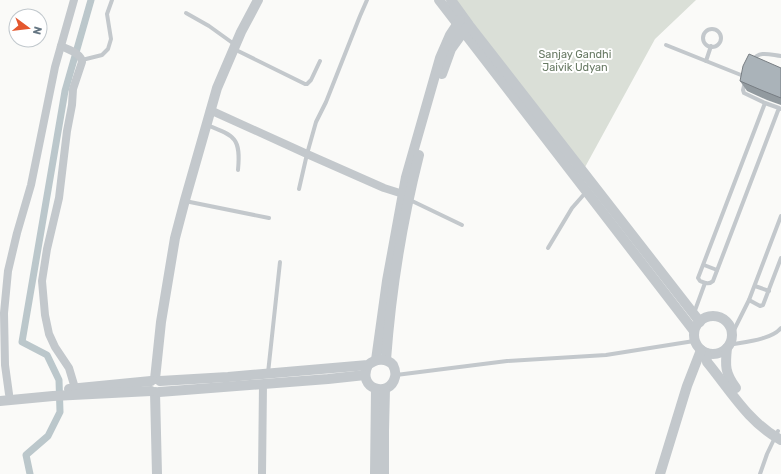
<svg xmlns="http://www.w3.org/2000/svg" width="781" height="474" viewBox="0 0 781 474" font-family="Rubik,sans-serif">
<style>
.green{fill:#dadfd7}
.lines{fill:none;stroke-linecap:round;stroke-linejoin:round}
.canal{stroke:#bbc7cb;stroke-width:7}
.service{stroke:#c3c8cc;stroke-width:4}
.minor{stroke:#c3c8cc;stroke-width:8}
.tertiary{stroke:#c3c8cc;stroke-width:10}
.wall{fill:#929a9f}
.building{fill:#aab3b9;stroke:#777d82}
.labels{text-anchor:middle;stroke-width:4;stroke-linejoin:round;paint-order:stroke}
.park-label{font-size:11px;fill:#687a64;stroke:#fff}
</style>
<rect width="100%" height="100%" fill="#fafaf8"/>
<polygon class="green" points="452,0 696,0 655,39 584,169"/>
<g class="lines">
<polyline class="canal" points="30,474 26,455 48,436 60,412 59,380 47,355 22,342 65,91 91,0"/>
<g class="service">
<polyline points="186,13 209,26 234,44"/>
<circle cx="712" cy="38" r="9"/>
<polyline points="666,45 746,77"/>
<polyline points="234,49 305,84 307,84 311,80 320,61"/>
<polyline points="82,60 102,55 108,49 111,39 107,14 112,0"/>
<path d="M753,60C759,50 771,55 781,56"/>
<polyline points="706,61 711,46"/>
<polyline points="745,82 743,90 744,93 765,103"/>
<path d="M779,108L713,281C709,285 705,283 700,281L698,278L765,103L779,108L781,109"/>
<path d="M207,125C235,136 241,138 238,170"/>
<polyline points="299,189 307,154 316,122 326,102 360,16 367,0"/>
<polyline points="410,200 462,225"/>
<polyline points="185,201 269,218"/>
<polyline points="548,248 572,208 587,191"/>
<polyline points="704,265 717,270"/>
<polyline points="755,286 769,291"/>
<polyline points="749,300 760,306 763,305 781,258"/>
<polyline points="694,313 705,283"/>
<polyline points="732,334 749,300 781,216"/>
<path d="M729,345C744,342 771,340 781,328"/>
<polyline points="268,373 280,262"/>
<polyline points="396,375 507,361 606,355 694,341"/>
<polyline points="760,474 767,454 778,431"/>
</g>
<g class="minor">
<path d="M61,46C69,50 81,53 82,62L73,89L72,105L67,131L59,198L47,249L42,281L45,315L49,334L55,347L69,368L75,388"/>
<polyline points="210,110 307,154 384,188 403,194"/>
<polyline points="9,394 5,365 4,313 8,271 17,233 31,185 55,67 74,0"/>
<polyline points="262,474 263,384"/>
</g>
<g class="tertiary">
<polyline points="439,0 694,331"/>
<polyline points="451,0 469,25 700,322"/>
<polyline points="442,74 451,49 466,28"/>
<circle cx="713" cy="335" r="19"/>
<path d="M727,348C725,366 725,373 736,388"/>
<path d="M706,353L707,362C730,390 749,423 781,440"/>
<polyline points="376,360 387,281 406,177 440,58 450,35 460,20"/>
<path d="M386,360C391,291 402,222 419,155"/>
<polyline points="155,379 161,322 175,238 185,200 217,88 241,32 258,0"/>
<path d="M160,381L228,377L368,365C375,359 386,357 393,365C395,369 396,373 395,377C390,399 356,389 368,365"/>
<polyline points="69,389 151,381"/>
<polyline points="155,392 157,474"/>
<polyline points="159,392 328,379 365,375"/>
<polyline points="0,401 53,396 151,391"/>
<polyline points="375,474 376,389"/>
<polyline points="384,474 384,431 385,389"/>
<polyline points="660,474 687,386 701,350"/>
</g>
</g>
<polygon class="wall" points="781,68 781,105 767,100 747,91 740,81"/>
<polygon class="building" points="749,54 781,68 781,98 761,90 740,81 743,66"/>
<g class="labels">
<g class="park-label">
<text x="575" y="58">Sanjay Gandhi<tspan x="575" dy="13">Jaivik Udyan</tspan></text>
</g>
</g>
<g transform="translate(28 28) rotate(105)"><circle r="19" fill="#ffffff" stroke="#c1c8cd"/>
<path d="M0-3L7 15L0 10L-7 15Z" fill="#e4572e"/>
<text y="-6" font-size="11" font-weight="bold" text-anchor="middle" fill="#657683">N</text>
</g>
</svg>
